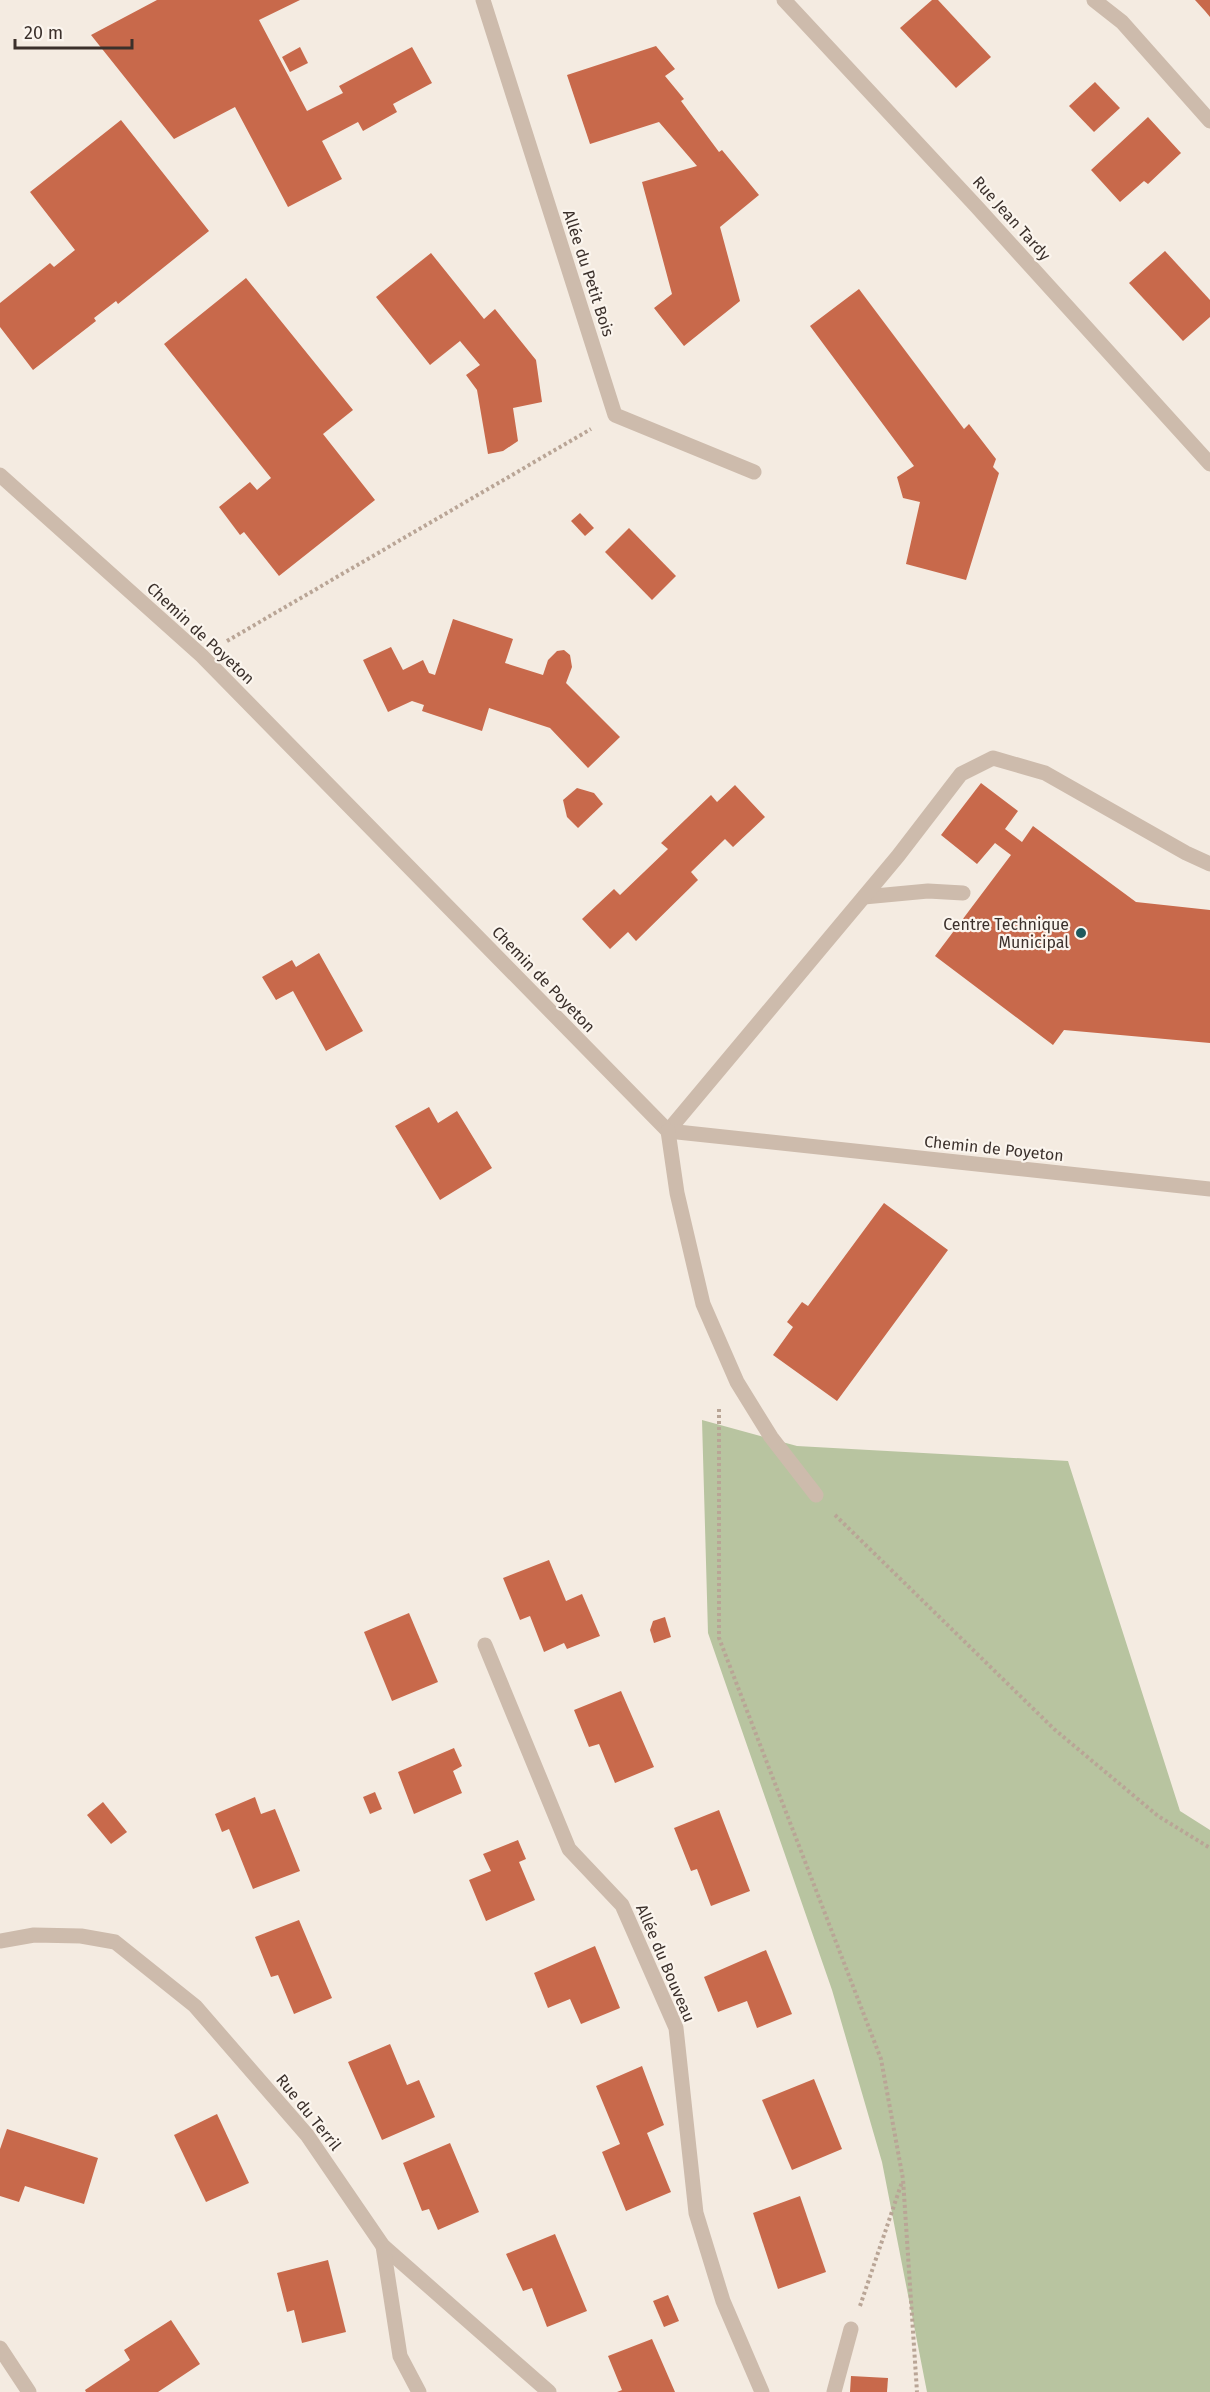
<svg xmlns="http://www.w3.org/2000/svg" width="1210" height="2392" viewBox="0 0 1210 2392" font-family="'Fira Sans',sans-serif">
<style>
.green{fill:#b8c4a0}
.building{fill:#c8694b}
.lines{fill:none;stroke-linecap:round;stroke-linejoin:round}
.path{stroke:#b9a596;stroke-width:4;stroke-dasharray:3 3;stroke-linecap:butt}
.lane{stroke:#cdbbac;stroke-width:15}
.street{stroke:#cdbbac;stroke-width:15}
.poi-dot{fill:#1f5a5e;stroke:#fbf5ee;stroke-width:2}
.labels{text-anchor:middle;stroke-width:4.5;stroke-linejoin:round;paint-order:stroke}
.street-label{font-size:16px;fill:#3b302b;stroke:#fbf5ee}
.poi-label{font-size:16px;fill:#3b302b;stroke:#fbf5ee;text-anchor:end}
</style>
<rect width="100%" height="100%" fill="#f4ebe1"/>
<polygon class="green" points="702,1420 797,1446 1068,1461 1180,1811 1210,1830 1210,2392 927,2392 882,2162 832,1990 708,1633"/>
<g class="building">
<polygon points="157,0 300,0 259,20 307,111 343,93 339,86 412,47 432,83 393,104 397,112 363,131 358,122 322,141 342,179 288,207 235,107 174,139 91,35"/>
<polygon points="932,0 938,0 991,57 956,88 900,28"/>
<polygon points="1195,0 1210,0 1210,17 1205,11"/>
<polygon points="656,46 675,69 665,76 684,99 681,101 719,152 722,150 759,195 720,227 740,301 684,346 654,308 672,294 642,182 697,166 659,122 590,144 567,75"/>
<polygon points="300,47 308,63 290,72 282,57"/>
<polygon points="1095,82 1120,108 1094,132 1069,106"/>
<polygon points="1148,117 1181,153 1148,184 1144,181 1120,202 1091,170"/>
<polygon points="121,120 209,231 118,304 116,301 94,318 96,321 33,370 0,327 0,303 50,263 54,267 75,250 30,192"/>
<polygon points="1165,251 1210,300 1210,317 1183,341 1129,283"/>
<polygon points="431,253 484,319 495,309 536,360 542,402 513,408 518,441 503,451 488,454 477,390 466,375 480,365 460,341 430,365 376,297"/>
<polygon points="246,278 353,410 323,434 375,500 279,576 244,532 240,535 219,507 250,482 257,490 271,478 164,344"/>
<polygon points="859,289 964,429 969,424 996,459 993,467 999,473 966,580 906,564 920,502 903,498 897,477 914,466 810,326"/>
<polygon points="580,513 594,528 585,536 571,521"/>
<polygon points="629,528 676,576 652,600 605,552"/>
<polygon points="453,619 513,639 505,663 543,675 548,660 557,651 564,650 570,655 572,667 566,683 620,737 588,768 550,728 489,708 482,731 422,711 424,705 412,701 388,712 363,660 391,647 403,670 423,660 429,673 435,675"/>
<polygon points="981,783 1018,811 1005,829 1022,842 1033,826 1136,902 1210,910 1210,1043 1064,1030 1053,1045 935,956 1011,855 995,843 977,864 941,835"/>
<polygon points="735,785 765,817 733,847 725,839 691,872 698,880 636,941 628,932 610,949 582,919 614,889 620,895 668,849 661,843 711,795 717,802"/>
<polygon points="577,788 594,793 603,804 578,828 567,817 563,800"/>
<polygon points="319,953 363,1031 326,1051 293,991 276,1000 262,977 292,960 296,967"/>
<polygon points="429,1107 438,1123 457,1111 492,1168 440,1200 395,1126"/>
<polygon points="884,1203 948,1250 837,1401 773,1355 793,1327 787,1322 802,1302 808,1306"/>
<polygon points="549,1560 566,1601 582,1594 600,1636 567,1649 564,1643 544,1652 530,1616 520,1620 503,1578"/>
<polygon points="409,1613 438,1682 392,1701 364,1632"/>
<polygon points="665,1617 671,1637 654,1643 650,1630 653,1621"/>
<polygon points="621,1691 654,1767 615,1783 599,1744 589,1747 574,1710"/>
<polygon points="454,1748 462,1766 453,1771 462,1793 414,1814 398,1772"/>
<polygon points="375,1792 382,1809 370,1814 363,1797"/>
<polygon points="255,1797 261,1814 275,1809 300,1871 253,1889 229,1829 222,1832 215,1814"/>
<polygon points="103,1802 127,1832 111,1844 87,1815"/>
<polygon points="719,1810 750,1891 711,1906 697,1869 691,1871 674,1828"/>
<polygon points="518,1840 526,1859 519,1862 535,1900 486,1921 469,1880 491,1871 483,1854"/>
<polygon points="299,1920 332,1998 294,2014 278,1975 271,1977 255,1937"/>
<polygon points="595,1946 620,2008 581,2024 570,1999 548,2008 534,1973"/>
<polygon points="766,1950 792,2014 757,2028 747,2001 718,2012 704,1977"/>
<polygon points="390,2044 407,2085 419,2080 435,2117 382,2140 348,2062"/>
<polygon points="642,2066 664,2125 647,2133 671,2192 626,2211 602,2152 620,2144 596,2086"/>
<polygon points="814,2079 842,2149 792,2170 762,2100"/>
<polygon points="217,2114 249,2183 206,2202 174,2135"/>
<polygon points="7,2129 98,2158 84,2204 25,2186 19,2202 0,2196 0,2149"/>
<polygon points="450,2143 479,2212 438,2230 429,2209 422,2211 403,2163"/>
<polygon points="800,2196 826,2272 778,2289 753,2213"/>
<polygon points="555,2234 587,2311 547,2327 532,2288 523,2291 506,2254"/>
<polygon points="328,2260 346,2332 302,2343 294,2310 287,2312 277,2273"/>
<polygon points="668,2295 679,2321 664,2327 653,2301"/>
<polygon points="171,2320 200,2364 158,2392 86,2392 85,2390 130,2360 124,2350"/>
<polygon points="652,2339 675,2392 617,2392 622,2390 608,2356"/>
<polygon points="851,2376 888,2378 887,2392 850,2392"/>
</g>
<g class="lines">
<g class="path">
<polyline points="227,641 591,429"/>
<polyline points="719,1409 719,1638 881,2059 903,2179 917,2392"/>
<polyline points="835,1515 1054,1729 1158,1816 1210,1848"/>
<polyline points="860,2306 902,2182"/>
</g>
<g class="lane">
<polyline points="864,897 928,891 963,893"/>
<polyline points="668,1131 898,856 961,774 993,758 1045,773 1186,853 1210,864"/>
</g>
<g class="street">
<polyline points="483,0 615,415 754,472"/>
<polyline points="784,0 976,206 1210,464"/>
<polyline points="1094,0 1122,22 1210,121"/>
<polyline points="0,475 202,656 668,1131 1210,1189"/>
<polyline points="668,1131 677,1193 703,1304 737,1382 771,1437 816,1495"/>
<polyline points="485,1645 569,1849 622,1905 676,2028 696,2213 723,2301 762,2392"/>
<polyline points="0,1941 34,1935 81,1936 115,1942 195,2006 307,2135 383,2246 549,2392"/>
<polyline points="383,2246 400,2356 419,2392"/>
<polyline points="0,2348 29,2392"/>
<polyline points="834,2392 851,2329"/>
</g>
</g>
<circle class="poi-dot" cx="1081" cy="933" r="6"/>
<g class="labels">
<g class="street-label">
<text transform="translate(1012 218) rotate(48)" y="6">Rue Jean Tardy</text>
<text transform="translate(589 273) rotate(72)" y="6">Allée du Petit Bois</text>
<text transform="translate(201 633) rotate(43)" y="6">Chemin de Poyeton</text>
<text transform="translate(544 979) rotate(46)" y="6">Chemin de Poyeton</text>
<text transform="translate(994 1148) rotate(6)" y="6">Chemin de Poyeton</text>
<text transform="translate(666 1963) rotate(67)" y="6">Allée du Bouveau</text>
<text transform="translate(309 2112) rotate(51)" y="6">Rue du Terril</text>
</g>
<g class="poi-label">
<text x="1069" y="930">Centre Technique<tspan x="1069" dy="18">Municipal</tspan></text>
</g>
</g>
<path d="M15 39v9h117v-9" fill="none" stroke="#3b302b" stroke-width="3"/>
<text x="24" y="39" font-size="18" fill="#3b302b" stroke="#fbf5ee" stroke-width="4.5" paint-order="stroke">20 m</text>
</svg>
